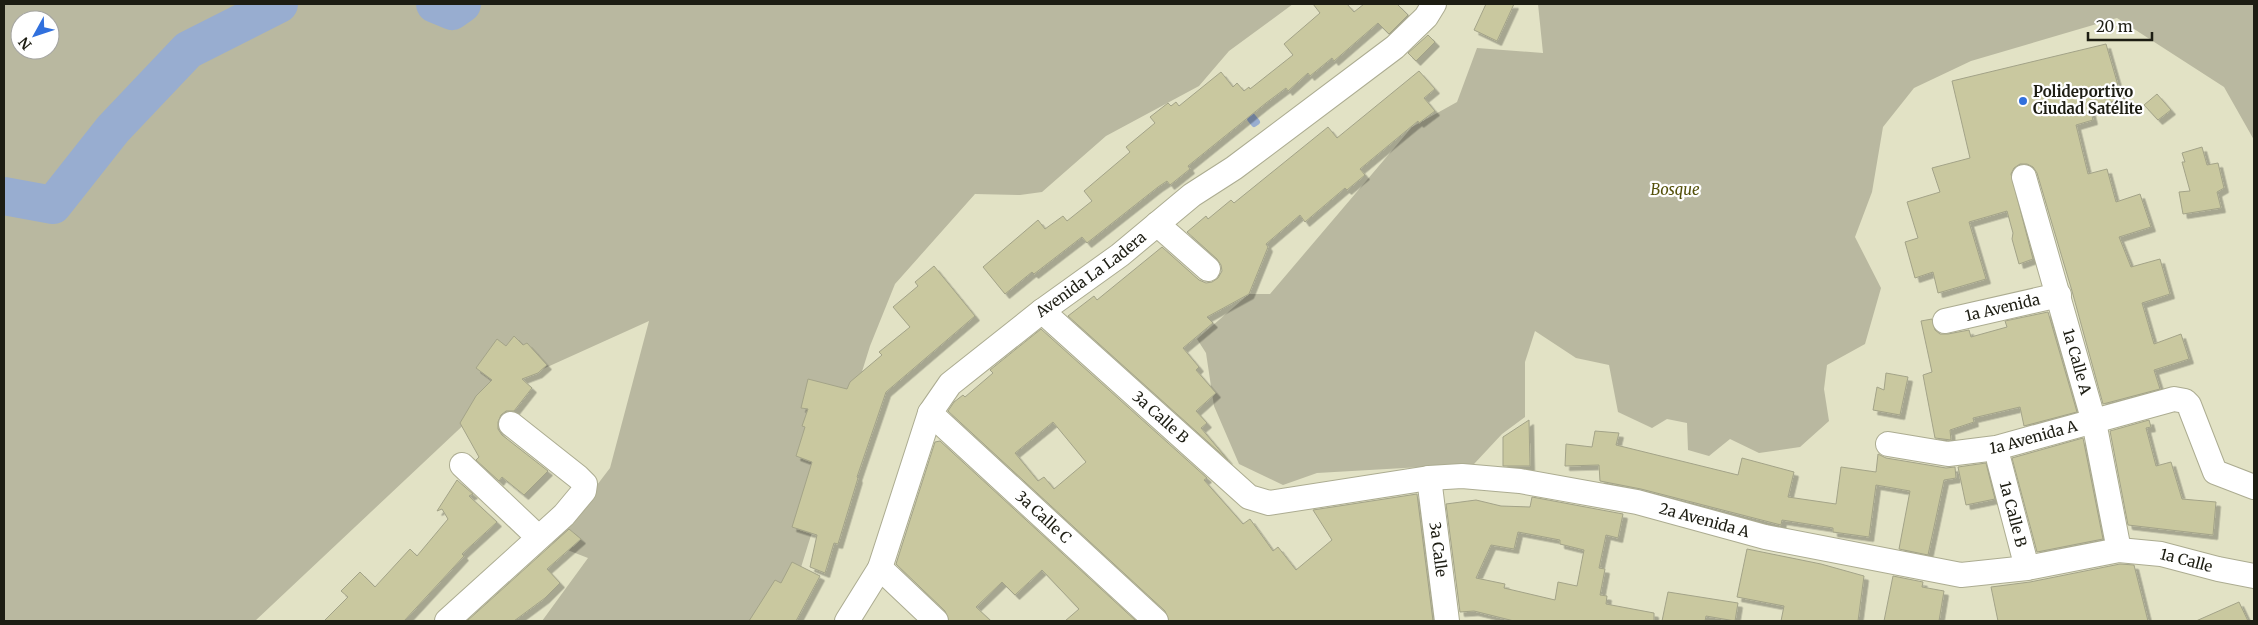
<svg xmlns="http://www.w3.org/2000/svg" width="2258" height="625" viewBox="0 0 2258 625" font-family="Merriweather,serif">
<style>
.green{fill:#b9b8a0;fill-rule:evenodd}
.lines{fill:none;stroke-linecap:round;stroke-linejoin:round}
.stream{stroke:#98add0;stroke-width:6}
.river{stroke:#98add0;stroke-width:38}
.building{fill:#c9c89f;stroke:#a3a388;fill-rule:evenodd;filter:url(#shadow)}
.minor-casing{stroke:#acac91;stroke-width:26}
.minor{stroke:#fff;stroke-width:24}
.poi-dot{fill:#3170dd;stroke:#fff;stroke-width:2}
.labels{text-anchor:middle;stroke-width:4.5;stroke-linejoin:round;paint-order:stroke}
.poi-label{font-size:15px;font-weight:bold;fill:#1d1d13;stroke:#fff;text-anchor:start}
.park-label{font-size:15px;font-style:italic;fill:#54500a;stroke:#fff}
.street-label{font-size:15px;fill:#1d1d13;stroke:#fff}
</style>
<defs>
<filter id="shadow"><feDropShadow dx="4.5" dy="4.5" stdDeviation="0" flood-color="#0004"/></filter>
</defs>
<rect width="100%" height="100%" fill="#e2e2c5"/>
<g class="green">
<path d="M4,4H1293L1229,51L1199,86L1106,136L1042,192L1020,195L975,194L895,284L870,346L798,577L763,621H542L588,558L552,544L610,468L649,321L505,386L255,621H4ZM20,20H50V50H20Z"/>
<polygon points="1538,4 2254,4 2254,140 2224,87 2117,18 1971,61 1914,88 1883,127 1872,192 1855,237 1881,288 1865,344 1827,365 1824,389 1829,421 1800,447 1759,453 1730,439 1709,456 1688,450 1687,423 1667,419 1652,428 1618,412 1609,365 1576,358 1535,331 1525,362 1525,417 1502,434 1474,464 1317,473 1283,485 1239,464 1214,406 1206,353 1197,339 1249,294 1270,294 1412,127 1457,102 1477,48 1543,53"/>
</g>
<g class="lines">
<polygon class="stream" points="1252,116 1257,122 1254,124 1250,119"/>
<g class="river">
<polyline points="435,4 452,11 462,4"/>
<polyline points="4,196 53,205 113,129 188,50 279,4"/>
</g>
</g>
<g class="building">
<polygon points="1313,4 1347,4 1354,12 1364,4 1397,4 1408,15 1389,34 1378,23 1334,61 1332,58 1310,76 1308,73 1288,91 1286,88 1266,103 1188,166 1190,169 1170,185 1167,181 1158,187 1087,243 1082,237 1034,274 1032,272 1005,294 983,267 1038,220 1045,229 1063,216 1067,221 1092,201 1084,191 1130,152 1126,147 1155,123 1150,117 1168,103 1171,106 1176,102 1179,106 1221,72 1233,87 1237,83 1244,91 1249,87 1250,89 1293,55 1284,44 1320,13"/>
<polygon points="1486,4 1514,4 1497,41 1474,30"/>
<polygon points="1428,35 1435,42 1416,61 1408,53"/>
<polygon points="2106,44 2122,99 2090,108 2093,120 2076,125 2088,174 2107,169 2116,202 2140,194 2151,227 2119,237 2131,267 2160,259 2170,294 2142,303 2154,344 2181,334 2189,359 2154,370 2160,389 2103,404 2072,291 2037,173 2033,167 2027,164 2020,164 2014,168 2011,174 2033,259 2019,264 2012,239 2013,233 2007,211 1969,222 1986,279 1938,293 1933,272 1915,278 1905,242 1918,238 1907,202 1940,192 1932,168 1970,158 1952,81"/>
<polygon points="1419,71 1435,89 1424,98 1435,111 1419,123 1418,121 1360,169 1365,175 1347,190 1345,188 1305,222 1300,215 1266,244 1268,247 1249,294 1207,317 1213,323 1183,348 1199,367 1196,370 1216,393 1196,411 1207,423 1201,428 1228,460 1068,316 1094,296 1097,300 1162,247 1199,280 1206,283 1212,282 1218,278 1222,271 1221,265 1217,259 1187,232 1206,216 1208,219 1231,200 1234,203 1328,127 1337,138"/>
<polygon points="2157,94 2171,110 2158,120 2144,105"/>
<polygon points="2202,147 2207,165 2218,163 2224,188 2217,192 2221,208 2183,214 2179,192 2190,191 2182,162 2185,162 2182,153"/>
<polygon points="934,266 975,316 886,392 857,477 858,478 838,544 834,543 825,573 810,567 817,535 792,527 812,462 796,456 805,427 802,426 808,409 801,408 808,379 847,389 850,382 882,355 879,352 910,327 893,307 918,286 915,282"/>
<polygon points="2048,312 2077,412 2024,426 2020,407 1973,418 1974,422 1950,430 1951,440 1935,438 1923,375 1932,372 1921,321 1932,319 1935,330 1940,334 1948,334 1969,330 1971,337 2007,327 2005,321"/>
<path d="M1041,329L1207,478L1204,480L1243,524L1250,519L1273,551L1278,547L1296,570L1332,540L1313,510L1417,494L1433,621H1169L1165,611L948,411L954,402L963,395L965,397L993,373L990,370ZM1053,422L1086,462L1054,489L1044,477L1038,481L1015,453Z"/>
<polygon points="514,336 523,345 527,343 547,365 538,373 522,379 532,388 514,411 506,411 501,415 498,422 498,429 502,435 548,471 524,495 502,477 499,481 476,460 479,457 460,423 476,396 492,380 476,368 497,339 506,346"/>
<polygon points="1886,373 1908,377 1900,415 1873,410 1877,387 1884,390"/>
<polygon points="1529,420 1530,466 1503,466 1503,437"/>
<polygon points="2149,420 2151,427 2146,428 2156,466 2171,462 2182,499 2216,502 2213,535 2128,525 2110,431"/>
<polygon points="1595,431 1619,433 1616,445 1738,475 1742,458 1794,472 1788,497 1836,504 1841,467 1876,472 1878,454 1886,458 1946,468 1955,467 1956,478 1944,480 1928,555 1899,549 1910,491 1876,485 1869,537 1833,532 1833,528 1782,520 1781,525 1641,489 1600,481 1599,465 1565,466 1566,444 1592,447"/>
<polygon points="2083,438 2103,539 2037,552 2012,458"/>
<polygon points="940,441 1136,621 1065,621 1079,609 1042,570 1015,595 1002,582 976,607 991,621 949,621 945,611 896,564 935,442"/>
<polygon points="1986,463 1995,499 1966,505 1958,467"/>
<polygon points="457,480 473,494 469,496 497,522 462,554 464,556 404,621 324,621 348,597 341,591 360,572 375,587 410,549 417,556 448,519 442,509 437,511"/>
<path d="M1532,497L1623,514L1618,538L1606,535L1599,568L1605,569L1600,595L1607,596L1606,604L1654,613V621H1514L1474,611L1460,612L1446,504L1476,500L1501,506L1530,507ZM1518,532L1560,540V544L1584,550L1577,586L1558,582L1555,600L1504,588L1505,584L1476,578L1491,545L1514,549Z"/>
<polygon points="569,529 581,539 547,569 560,583 545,598 514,621 467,621"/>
<polygon points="1747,549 1821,564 1864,576 1858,621 1781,621 1784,606 1737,597"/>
<polygon points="792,562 820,576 796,621 749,621 775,580 781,583"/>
<polygon points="2120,564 2134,565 2148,621 1998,621 1991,587 2030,582"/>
<polygon points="1893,576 1923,582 1922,587 1944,591 1939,621 1884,621"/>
<polygon points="1668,592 1738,603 1735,621 1706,616 1705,621 1662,621"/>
<polygon points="2239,602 2248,621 2196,621"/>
</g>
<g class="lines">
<g class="minor-casing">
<g id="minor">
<path id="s1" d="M2024,177L2094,422L2119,550"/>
<polyline points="1157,224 1208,269"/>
<path id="s2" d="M1042,311L1249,497L1269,503L1429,478L1462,476L1520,481L1637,502L1765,537L1961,575L2027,568L2119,550L2161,554L2218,569L2254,576"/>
<path id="s3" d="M1945,321L2059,295"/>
<path id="s4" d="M930,413L1156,621"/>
<path id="s5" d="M1888,444L1948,454L1996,448L2174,399L2185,401L2189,405L2215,472L2254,487"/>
<path id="s6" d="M1999,461L2027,568"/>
<polyline points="462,465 538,537"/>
<path id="s7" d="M1429,478L1447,621"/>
<polyline points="880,568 936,621"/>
<polyline points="447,621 564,515 584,491 585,484 578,477 511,424"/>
<path id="s8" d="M847,621L880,568L930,413L950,384L1042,311L1120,255L1192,195L1234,168L1395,47L1426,17L1434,4"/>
</g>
</g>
<use href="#minor" class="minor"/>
</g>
<circle class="poi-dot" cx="2023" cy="101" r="5"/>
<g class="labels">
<g class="poi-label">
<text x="2033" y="97">Polideportivo<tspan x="2033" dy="17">Ciudad Satélite</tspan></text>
</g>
<g class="park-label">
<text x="1675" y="195">Bosque</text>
</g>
<g class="street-label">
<text dy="5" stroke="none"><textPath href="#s8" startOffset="439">Avenida La Ladera</textPath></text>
<text dy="5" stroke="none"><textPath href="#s3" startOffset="59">1a Avenida</textPath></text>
<text dy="5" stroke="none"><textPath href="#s1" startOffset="192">1a Calle A</textPath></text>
<text dy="5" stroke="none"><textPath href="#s2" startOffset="159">3a Calle B</textPath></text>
<text dy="5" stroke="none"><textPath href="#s5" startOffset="148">1a Avenida A</textPath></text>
<text dy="5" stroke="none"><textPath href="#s6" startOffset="55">1a Calle B</textPath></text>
<text dy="5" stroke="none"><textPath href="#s4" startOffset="154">3a Calle C</textPath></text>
<text dy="5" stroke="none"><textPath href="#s2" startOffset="741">2a Avenida A</textPath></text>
<text dy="5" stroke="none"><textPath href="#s7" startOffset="72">3a Calle</textPath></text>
<text dy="5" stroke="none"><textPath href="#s2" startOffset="1232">1a Calle</textPath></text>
</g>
</g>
<rect width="2258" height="625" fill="none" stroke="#1d1d13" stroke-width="10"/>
<g transform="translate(35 35) rotate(230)"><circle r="24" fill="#ffffff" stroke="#a5a5a1"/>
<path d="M0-4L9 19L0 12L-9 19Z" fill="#3170dd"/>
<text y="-8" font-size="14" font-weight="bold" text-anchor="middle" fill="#1d1d13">N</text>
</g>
<path d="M2088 32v8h64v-8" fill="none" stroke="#1d1d13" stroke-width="2.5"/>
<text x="2096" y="32" font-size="15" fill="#1d1d13" stroke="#ffffff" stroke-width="4" paint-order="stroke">20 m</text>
</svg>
